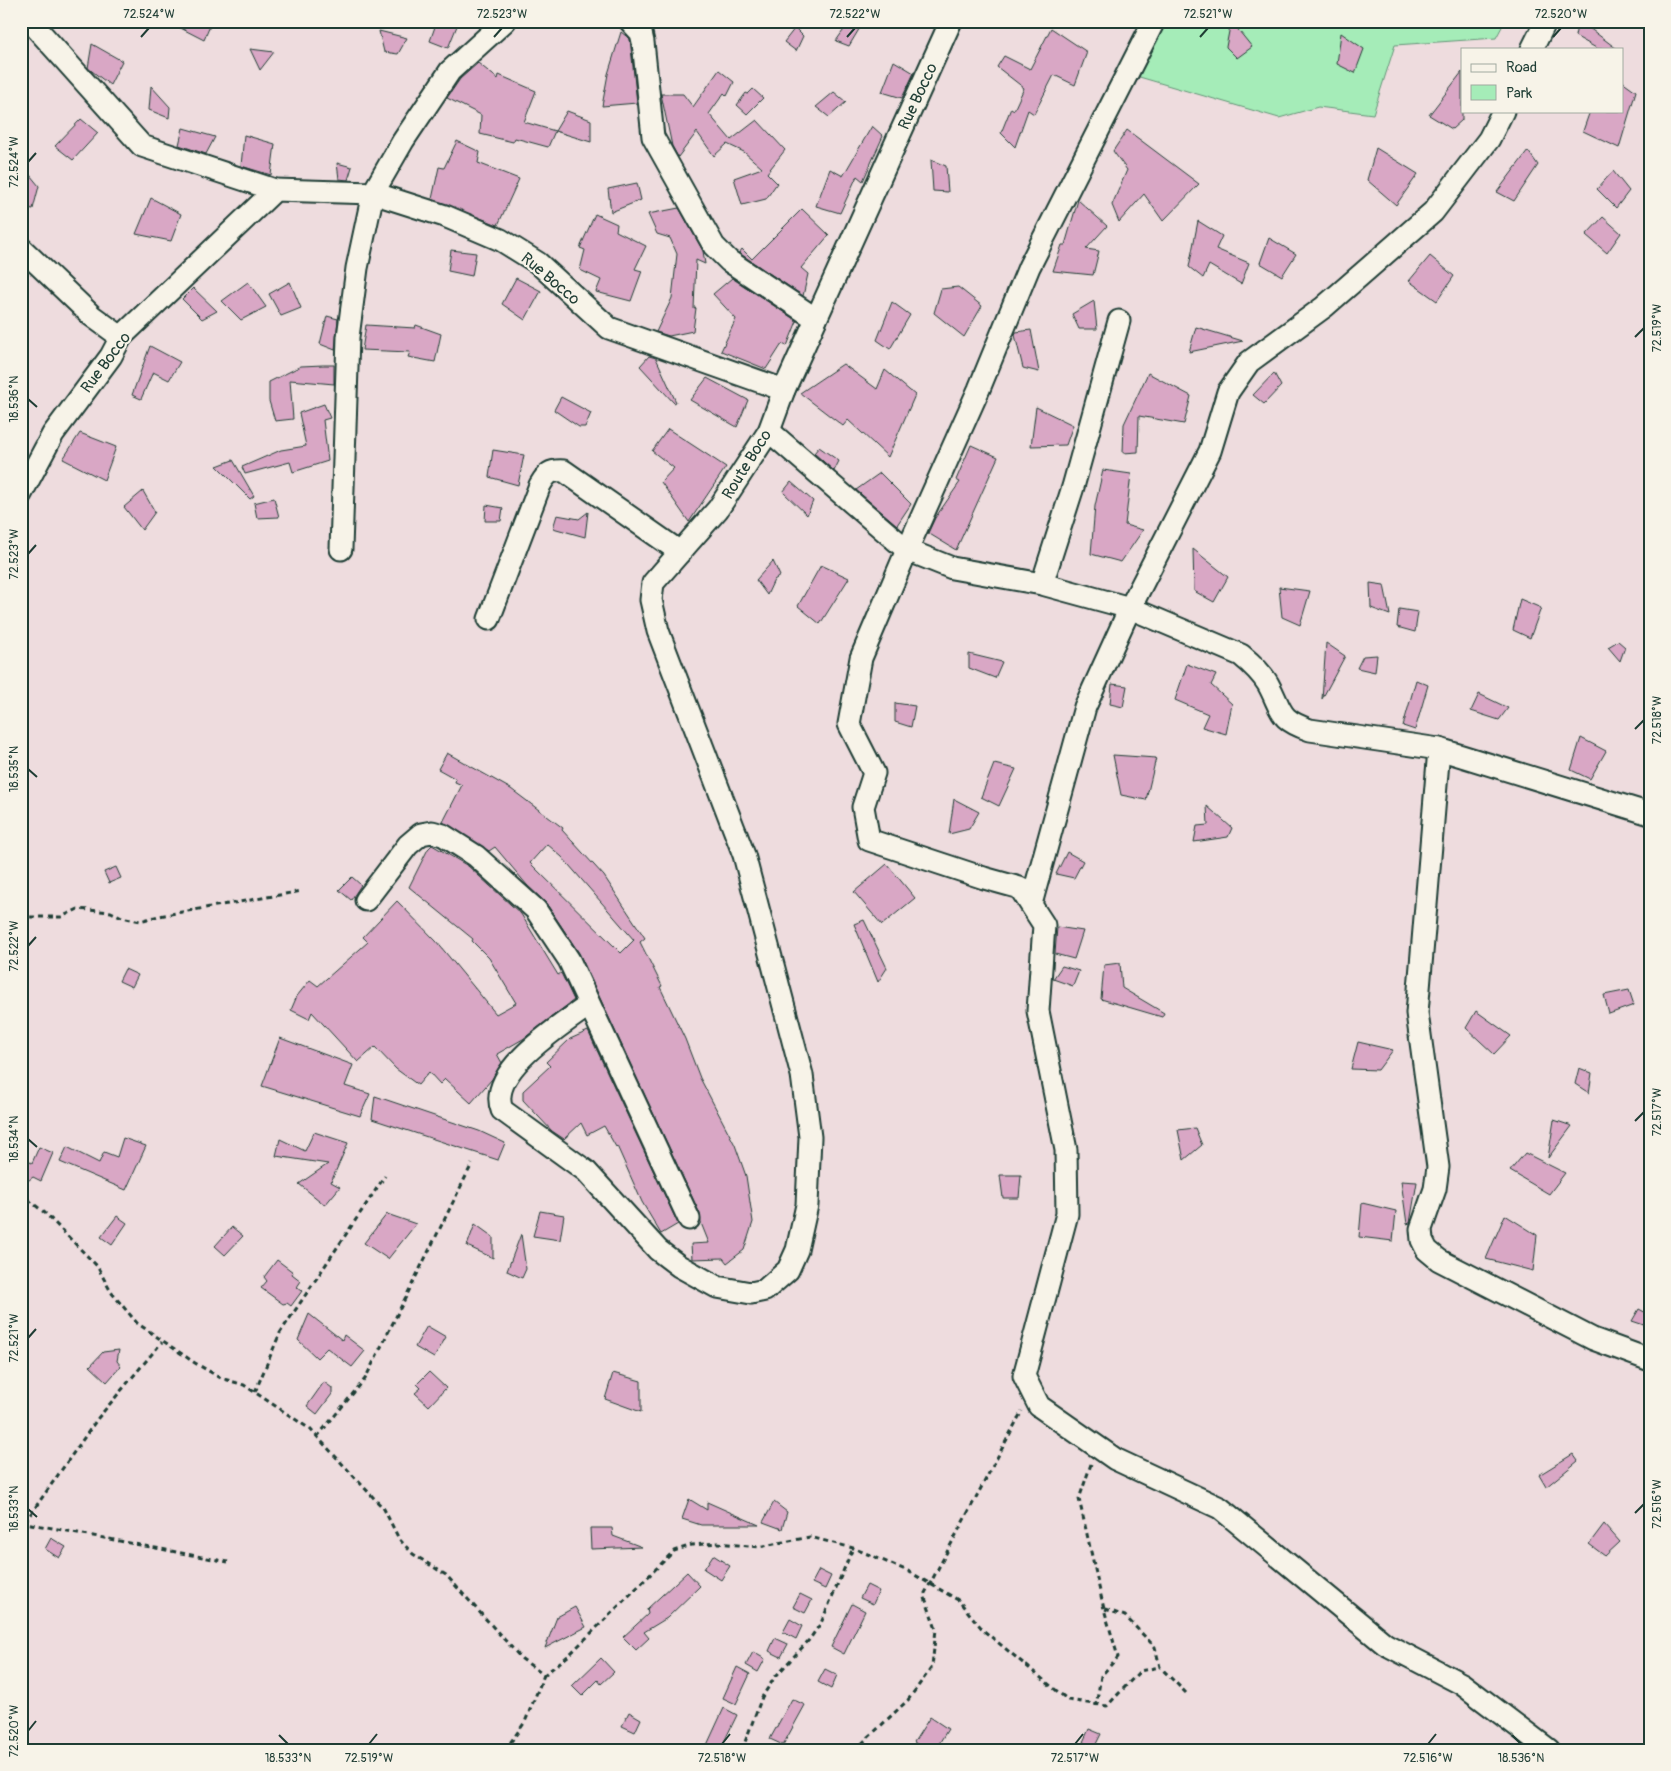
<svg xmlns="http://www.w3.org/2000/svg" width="1671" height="1771" viewBox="0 0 1671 1771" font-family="Pangolin,sans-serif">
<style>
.green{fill:#a5ecb8;stroke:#629476}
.building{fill:#d9a7c5;stroke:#1f3d34;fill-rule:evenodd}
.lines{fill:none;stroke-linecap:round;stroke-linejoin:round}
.minor-casing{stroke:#1f3d34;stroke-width:25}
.path{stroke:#1f3d34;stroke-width:3;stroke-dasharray:5 4;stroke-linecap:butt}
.minor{stroke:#f7f3e8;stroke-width:21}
.ticks{fill:none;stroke:#1f3d34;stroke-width:2}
.labels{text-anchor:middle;stroke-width:4.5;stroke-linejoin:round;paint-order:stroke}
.street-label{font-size:16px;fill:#1f3d34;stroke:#f7f3e8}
.neatline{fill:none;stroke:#1f3d34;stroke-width:2}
.ticks-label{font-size:12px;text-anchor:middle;fill:#1f3d34}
</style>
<rect width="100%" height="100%" fill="#eedcde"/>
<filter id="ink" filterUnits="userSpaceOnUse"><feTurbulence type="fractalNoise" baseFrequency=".02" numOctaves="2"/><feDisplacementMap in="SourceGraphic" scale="10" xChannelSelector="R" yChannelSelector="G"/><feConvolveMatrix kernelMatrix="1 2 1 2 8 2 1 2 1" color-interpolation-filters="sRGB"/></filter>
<g filter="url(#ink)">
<polygon class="green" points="1162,21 1505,21 1496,38 1395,45 1373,114 1318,107 1279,118 1136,76"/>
<g class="building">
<polygon points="167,21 212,21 204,40"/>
<polygon points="437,21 459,21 448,48 430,41"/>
<polygon points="850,21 864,21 849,46 836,41"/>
<polygon points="1231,21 1252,47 1237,58 1226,47"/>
<polygon points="1578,21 1580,21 1617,49 1598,49 1575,36"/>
<polygon points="795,28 803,36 796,51 784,42"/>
<polygon points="1051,28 1087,52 1075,85 1054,75 1034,114 1028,110 1015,147 1001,133 1011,108 1014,110 1024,88 997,67 1004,56 1030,69"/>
<polygon points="379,31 407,38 398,54 384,52"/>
<polygon points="621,32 630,39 637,103 602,106 608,74"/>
<polygon points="1341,33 1364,49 1355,73 1337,64"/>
<polygon points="92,44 122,61 110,85 88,68"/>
<polygon points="250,49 274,52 260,70"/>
<polygon points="894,61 914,73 902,98 882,92"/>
<polygon points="478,63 498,79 499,75 536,91 524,122 555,131 548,147 515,138 513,142 480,134 481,115 447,98 460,79"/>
<polygon points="719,70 734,82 727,96 724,93 709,114 731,140 757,120 785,150 767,173 777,183 766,199 742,205 734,178 762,168 744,152 727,144 714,156 697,132 678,157 672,146 661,94 683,94 693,107"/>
<polygon points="1462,72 1462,120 1452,129 1429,115"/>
<polygon points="1622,81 1636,91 1619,148 1583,131 1590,111 1622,111"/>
<polygon points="151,86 170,107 169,118 149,110"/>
<polygon points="753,89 763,98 747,114 737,105 746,93 748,94"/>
<polygon points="834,92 846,102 829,117 816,107"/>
<polygon points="567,111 591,120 591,142 555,131"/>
<polygon points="81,119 98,133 73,160 55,146"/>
<polygon points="872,126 883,136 863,181 857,176 840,213 816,206 830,169 843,176"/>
<polygon points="183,128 215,137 206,154 179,145"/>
<polygon points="1127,130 1199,184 1163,221 1144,194 1119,222 1112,205 1127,170 1113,151"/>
<polygon points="244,135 275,144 271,175 241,166"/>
<polygon points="457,141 480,152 478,163 519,179 498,225 432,199 439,167 444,168"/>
<polygon points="1376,148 1418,174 1396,205 1367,180"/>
<polygon points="1528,151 1538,165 1514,201 1497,192"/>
<polygon points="931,160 946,166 948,192 933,191"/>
<polygon points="337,163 352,167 348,180 339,179"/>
<polygon points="1613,171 1629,191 1616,208 1597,189"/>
<polygon points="30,175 39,186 33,209 21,207 21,200"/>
<polygon points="637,183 641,200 611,212 608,189"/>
<polygon points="151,198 181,214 171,241 136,234"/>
<polygon points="1078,200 1107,226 1086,249 1099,251 1093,275 1053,271 1062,245 1065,245"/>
<polygon points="679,208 703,251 705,264 696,260 694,309 696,308 693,331 669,336 656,332 672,298 677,254 670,238 657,234 648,214"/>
<polygon points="802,209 829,235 801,268 808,274 803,296 739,253 742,249 752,259"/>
<polygon points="595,214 617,224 616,231 646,246 635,269 642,271 631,301 596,292 601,280 580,270 585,250 580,248"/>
<polygon points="1603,217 1621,233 1607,253 1586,235"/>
<polygon points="1198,221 1222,236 1216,249 1249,263 1241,284 1209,265 1203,278 1189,267"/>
<polygon points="1269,238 1296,254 1282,276 1260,263"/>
<polygon points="451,250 476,253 472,276 448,271"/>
<polygon points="1430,256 1454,276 1437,301 1409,281"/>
<polygon points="516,278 541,291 525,320 502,304"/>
<polygon points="732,278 797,321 787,346 782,344 766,369 721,351 736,319 713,294"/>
<polygon points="248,282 266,307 241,320 222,301"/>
<polygon points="290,282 301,308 281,316 269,294"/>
<polygon points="958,287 982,306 964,337 934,313 941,289"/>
<polygon points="193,288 217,311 202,319 182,299"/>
<polygon points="1094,301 1097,329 1079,329 1072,314"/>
<polygon points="892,302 910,315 890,349 877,340"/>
<polygon points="327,316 338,319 335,350 320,344"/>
<polygon points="366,325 415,328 416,325 441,334 435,362 408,357 410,352 362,350"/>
<polygon points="1196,327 1243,341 1189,352"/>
<polygon points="1031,330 1039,372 1023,368 1015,335 1016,332"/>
<polygon points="150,346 180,362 169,380 153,372 141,399 132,395"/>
<polygon points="649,356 656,358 676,402 674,403 640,366"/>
<polygon points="843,364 877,389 885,370 915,395 888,457 848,420 843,426 800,393"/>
<polygon points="323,365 334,365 334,384 290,380 293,419 275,421 269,401 269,382 301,366"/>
<polygon points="1148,373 1191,396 1184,424 1139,416 1138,452 1123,453 1124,424"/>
<polygon points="1274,373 1281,386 1264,404 1253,395"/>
<polygon points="707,378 748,400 737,427 690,400"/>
<polygon points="561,397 591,413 585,427 579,427 554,410"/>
<polygon points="324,404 330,418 323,420 328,461 293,472 290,462 245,474 242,467 281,450 306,446 299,413"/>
<polygon points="1036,407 1073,425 1066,445 1031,446"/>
<polygon points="668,429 726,467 689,522 661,482 674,468 652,451"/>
<polygon points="80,433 116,447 104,480 63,459"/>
<polygon points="971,445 998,457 956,550 928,533 935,518 960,482 956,480"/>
<polygon points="819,447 839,461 834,471 814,453"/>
<polygon points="493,450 524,455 518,485 489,477"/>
<polygon points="233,460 254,496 250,499 217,466"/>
<polygon points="1103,470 1131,474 1125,525 1143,530 1121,562 1091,554 1095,506"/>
<polygon points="880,473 911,504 897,525 856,490"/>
<polygon points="791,482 813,501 807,515 783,492"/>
<polygon points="143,491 155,512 142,530 124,507"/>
<polygon points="274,498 279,517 257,518 254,503"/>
<polygon points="486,505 503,508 501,521 485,521"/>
<polygon points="588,512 585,537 553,528 557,515 579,519"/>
<polygon points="1193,549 1228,577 1214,602 1194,591"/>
<polygon points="773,561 780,576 774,580 767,595 756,580"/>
<polygon points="821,565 849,578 820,624 798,606"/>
<polygon points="1370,583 1384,585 1390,615 1371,608"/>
<polygon points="1279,587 1310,591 1300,625 1282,617"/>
<polygon points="1520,599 1541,608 1530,638 1513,630"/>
<polygon points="1399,609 1418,612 1415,632 1397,627"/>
<polygon points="1618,641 1625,647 1620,661 1608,647"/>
<polygon points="1326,643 1345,656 1322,699"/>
<polygon points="969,654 1002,662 995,678 969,668"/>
<polygon points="1377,655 1375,672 1357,668 1363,656"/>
<polygon points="1187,664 1216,675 1211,685 1232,704 1226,734 1202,727 1208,714 1175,700"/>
<polygon points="1416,680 1428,685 1415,730 1403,726"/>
<polygon points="1112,684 1127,686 1123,707 1110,704"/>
<polygon points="1479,694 1508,708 1499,720 1471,711"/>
<polygon points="895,703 915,706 911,727 895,722"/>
<polygon points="1581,738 1606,751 1590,779 1571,770"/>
<path d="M447,753L511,789L563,828L562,830L604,876L645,938L640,942L662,986L660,987L685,1039L700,1078L735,1145L746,1176L753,1222L744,1250L727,1263L723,1258L692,1259L691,1244L709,1243L701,1223L700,1214L579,953L546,903L527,885L495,847L489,851L443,822L462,785L455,782L456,779L438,769ZM547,844L562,857L634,940L621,953L530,863Z"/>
<polygon points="1113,755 1156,758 1146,800 1121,795"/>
<polygon points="994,764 1016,769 999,806 981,797"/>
<polygon points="954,799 979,812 969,829 949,834"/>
<polygon points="1207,806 1232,828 1228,837 1194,842 1197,826 1208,825"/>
<polygon points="432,845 468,866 521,914 558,975 561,973 574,1000 523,1039 497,1054 502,1063 492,1079 471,1103 445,1079 440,1084 429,1072 418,1085 396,1069 375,1047 358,1062 312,1012 309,1019 291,1010 297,996 310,980 318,986 368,942 363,937 397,901 436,941 496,1014 516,1003 489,958 472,941 473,939 409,887 428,849"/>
<polygon points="1067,852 1083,861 1074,878 1056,874"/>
<polygon points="887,864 915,898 882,925 854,892"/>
<polygon points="116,867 121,878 109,883 104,872"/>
<polygon points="352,877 361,885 351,900 339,890"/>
<polygon points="864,920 887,968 878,982 854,924"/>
<polygon points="1057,927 1083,931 1074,959 1055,954"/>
<polygon points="1120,963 1122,988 1164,1013 1162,1017 1101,999 1104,965"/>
<polygon points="1062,966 1079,971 1073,986 1053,979"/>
<polygon points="125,969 138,975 132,987 119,981"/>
<polygon points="1629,990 1634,1005 1609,1014 1604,995"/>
<polygon points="1476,1011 1511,1036 1494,1054 1466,1028"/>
<polygon points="588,1031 678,1224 661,1234 642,1202 617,1146 616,1147 604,1126 587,1135 581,1123 564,1139 552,1131 523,1100 523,1091 550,1066 546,1062 570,1039"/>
<polygon points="280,1038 353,1065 345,1086 370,1094 360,1116 262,1086"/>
<polygon points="1358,1042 1393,1050 1378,1070 1351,1069"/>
<polygon points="1579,1068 1592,1073 1589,1093 1575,1084"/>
<polygon points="375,1096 479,1131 505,1143 498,1160 372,1119"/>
<polygon points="1554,1120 1572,1126 1548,1158"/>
<polygon points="1195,1128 1202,1145 1184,1160 1178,1130"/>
<polygon points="314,1132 348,1143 331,1182 340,1187 325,1205 299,1184 328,1164 276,1156 280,1139 305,1151"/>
<polygon points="123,1138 146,1146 126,1190 60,1162 67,1147 99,1163 104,1152 117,1157"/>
<polygon points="39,1147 53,1153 41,1181 33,1177 21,1186 21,1158 32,1163"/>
<polygon points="1525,1153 1565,1173 1549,1194 1510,1171"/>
<polygon points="1000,1175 1021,1175 1019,1198 1003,1198"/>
<polygon points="1401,1181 1417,1182 1410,1223 1407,1224"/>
<polygon points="1362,1203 1396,1211 1393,1241 1359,1237"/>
<polygon points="540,1211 564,1215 560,1240 533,1236"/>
<polygon points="387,1214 416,1224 388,1259 364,1243"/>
<polygon points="1505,1215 1537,1235 1533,1271 1486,1259"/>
<polygon points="117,1216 127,1223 112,1245 101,1237"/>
<polygon points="475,1224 493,1237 493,1258 467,1246"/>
<polygon points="232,1227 243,1236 225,1255 215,1246"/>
<polygon points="521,1234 526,1269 522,1278 507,1271"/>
<polygon points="277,1260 293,1272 292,1274 301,1281 297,1287 302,1291 291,1306 287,1303 283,1304 261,1288 267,1281 264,1277"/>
<polygon points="1639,1309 1650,1315 1650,1327 1632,1321"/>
<polygon points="309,1314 342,1340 344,1335 365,1351 352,1367 327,1348 317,1358 298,1340"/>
<polygon points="427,1326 446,1337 434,1358 415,1347"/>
<polygon points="119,1350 117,1361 121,1366 107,1382 90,1366 103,1352"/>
<polygon points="429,1372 446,1388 429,1406 415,1393 421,1388 417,1384"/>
<polygon points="613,1373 641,1381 641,1412 605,1399"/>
<polygon points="324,1382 332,1388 332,1394 317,1414 307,1406"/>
<polygon points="1573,1454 1578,1461 1546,1487 1539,1475"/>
<polygon points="689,1499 707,1510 707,1502 759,1525 701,1525 682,1519"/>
<polygon points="774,1502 787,1512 782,1529 763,1522"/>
<polygon points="1604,1524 1620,1542 1605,1556 1589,1544"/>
<polygon points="590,1528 612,1528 613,1536 642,1547 591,1549"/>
<polygon points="51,1538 66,1547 59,1558 45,1549"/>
<polygon points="713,1555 730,1566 721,1580 704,1569"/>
<polygon points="819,1570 831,1576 825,1589 812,1583"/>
<polygon points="687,1572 700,1586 667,1618 644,1632 649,1638 636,1650 623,1637 648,1614 647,1609"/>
<polygon points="867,1585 879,1591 873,1604 860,1598"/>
<polygon points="800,1594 812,1600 805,1613 793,1607"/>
<polygon points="852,1604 865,1611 844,1654 831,1647"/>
<polygon points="575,1607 586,1627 545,1648 557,1617"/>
<polygon points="790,1619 802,1626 796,1639 783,1632"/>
<polygon points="775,1638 788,1644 781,1657 769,1651"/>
<polygon points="753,1652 765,1659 758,1672 746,1665"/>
<polygon points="601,1658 614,1672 601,1684 598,1680 582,1696 572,1686"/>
<polygon points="737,1667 750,1674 736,1704 723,1698"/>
<polygon points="825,1669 837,1675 831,1689 818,1682"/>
<polygon points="792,1699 805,1705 783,1745 770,1739"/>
<polygon points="724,1708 737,1715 720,1750 707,1745"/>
<polygon points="629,1712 641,1719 635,1732 622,1726"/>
<polygon points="930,1717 948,1729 935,1750 926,1750 914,1742"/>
<polygon points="1089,1729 1101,1734 1094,1748 1083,1742"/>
</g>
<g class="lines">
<g class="minor-casing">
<g id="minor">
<polyline points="30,21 142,146 275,190"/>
<polyline points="630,21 641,33 643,42 653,137 714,246 729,261 816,319"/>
<polyline points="1154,21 1029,267 979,389 907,550 861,658 849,724 874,773 863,807 869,840 984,878 1020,888 1044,925 1038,1011 1066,1150 1067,1214 1024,1376 1039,1406 1115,1459 1220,1508 1385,1644 1462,1684 1549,1750"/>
<polyline points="1532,49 1546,21"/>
<polyline points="21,248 92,316 121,337"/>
<path d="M769,431L907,550L952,568L1042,584L1130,608L1241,655C1252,664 1261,672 1268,684C1283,711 1277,719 1310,730L1439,749L1650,814"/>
<polyline points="21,494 53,434 111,356 121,337 275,190 373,193 445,216 501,240 538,263 609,328 784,390"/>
<polyline points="341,549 348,337 357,268 373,193 403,141 450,71 505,21"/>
<polyline points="1042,584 1073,487 1119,321"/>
<path d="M489,619L540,485C547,473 550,470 564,471L680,552"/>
<polyline points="1439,749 1417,1013 1438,1167 1435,1189 1421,1229 1422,1240 1427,1250 1439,1260 1593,1339 1650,1360"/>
<polyline points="366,900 408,845 421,834 432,832 443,835 476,856 536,910 569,960 689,1219"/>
<polyline points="1031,904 1085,707 1130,608 1210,451 1228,392 1249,362 1324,307 1433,212 1489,139 1503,111"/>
<path d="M589,1005C562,1025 486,1071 502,1110L586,1171L658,1250L679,1266L717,1287L751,1293L765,1290L788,1270L797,1250L807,1205L810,1137L802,1075L744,855L658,631L651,600L653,583L718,509L769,431L784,390L951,21"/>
</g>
</g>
<g class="path">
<polyline points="21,917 61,917 78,909 111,912 122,917 140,921 159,916 302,891"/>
<polyline points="21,1194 45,1213 97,1266 111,1292 137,1323 195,1363 221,1378 244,1385 310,1429 384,1509 399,1539 413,1554 446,1575 522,1659 544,1675 568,1656 674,1551 692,1545 718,1543 759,1547 810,1537 853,1548 908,1571 958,1600 984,1631 1068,1700 1107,1706 1140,1671 1160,1667"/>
<polyline points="255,1392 280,1333 385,1176"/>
<polyline points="317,1437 365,1379 472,1164"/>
<polyline points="1091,1464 1079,1499 1104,1609 1118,1657 1101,1676 1096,1706"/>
<polyline points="21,1522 228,1562"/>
<polyline points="25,1522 98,1418 162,1342"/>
<polyline points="1105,1609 1125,1616 1155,1647 1160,1667 1186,1693"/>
<polyline points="505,1750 525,1722 544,1675"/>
<polyline points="742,1750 762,1697 775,1677 809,1640 821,1623 853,1548"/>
<polyline points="855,1750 908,1700 932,1667 936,1629 924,1595 1022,1411"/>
</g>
<use href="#minor" class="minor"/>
</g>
</g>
<path class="ticks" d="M141,37L149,28M494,37L502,28M847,37L855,28M1200,37L1208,28M1553,37L1561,28M28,162L36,153M1635,337L1644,328M28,399L37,407M28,554L36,545M1635,729L1644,720M28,769L37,777M28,946L36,937M1635,1121L1644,1112M28,1139L37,1147M28,1338L36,1329M28,1509L37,1517M1635,1513L1644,1504M28,1731L36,1721M279,1735L288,1744M1512,1735L1521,1744M369,1744L377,1734M722,1744L730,1734M1075,1744L1083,1734M1428,1744L1436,1734"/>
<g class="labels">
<g class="street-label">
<text transform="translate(917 96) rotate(-65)" y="6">Rue Bocco</text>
<text transform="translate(551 278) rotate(40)" y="6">Rue Bocco</text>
<text transform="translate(105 362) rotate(-53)" y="6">Rue Bocco</text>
<text transform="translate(746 464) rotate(-58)" y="6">Route Boco</text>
</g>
</g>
<rect width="1671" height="1771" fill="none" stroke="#f7f3e8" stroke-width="55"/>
<rect x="1461" y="48" width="162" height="65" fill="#f7f3e8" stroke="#a1aaa0"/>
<rect x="1471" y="64" width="25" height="8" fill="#f7f3e8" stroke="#a1aaa0"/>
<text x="1506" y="72" font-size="15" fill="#1f3d34">Road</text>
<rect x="1471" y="85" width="25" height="15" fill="#a5ecb8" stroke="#a1aaa0"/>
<text x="1506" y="98" font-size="15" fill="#1f3d34">Park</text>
<rect x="28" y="28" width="1616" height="1716" class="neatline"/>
<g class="ticks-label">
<text x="149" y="18">72.524°W</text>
<text x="502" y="18">72.523°W</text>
<text x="855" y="18">72.522°W</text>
<text x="1208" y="18">72.521°W</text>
<text x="1561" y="18">72.520°W</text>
<text transform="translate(14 162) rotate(-90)" y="4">72.524°W</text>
<text transform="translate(1657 328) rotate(-90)" y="4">72.519°W</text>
<text transform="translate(14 399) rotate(-90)" y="4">18.536°N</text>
<text transform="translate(14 554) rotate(-90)" y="4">72.523°W</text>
<text transform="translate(1657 720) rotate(-90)" y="4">72.518°W</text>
<text transform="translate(14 769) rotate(-90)" y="4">18.535°N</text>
<text transform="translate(14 946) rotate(-90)" y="4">72.522°W</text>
<text transform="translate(1657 1112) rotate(-90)" y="4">72.517°W</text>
<text transform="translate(14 1139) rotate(-90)" y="4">18.534°N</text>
<text transform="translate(14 1338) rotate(-90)" y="4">72.521°W</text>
<text transform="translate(1657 1504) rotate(-90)" y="4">72.516°W</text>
<text transform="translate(14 1509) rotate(-90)" y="4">18.533°N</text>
<text transform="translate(14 1731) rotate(-90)" y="4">72.520°W</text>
<text x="288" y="1762">18.533°N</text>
<text x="369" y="1762">72.519°W</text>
<text x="722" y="1762">72.518°W</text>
<text x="1075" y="1762">72.517°W</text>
<text x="1428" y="1762">72.516°W</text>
<text x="1521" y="1762">18.536°N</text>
</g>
</svg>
